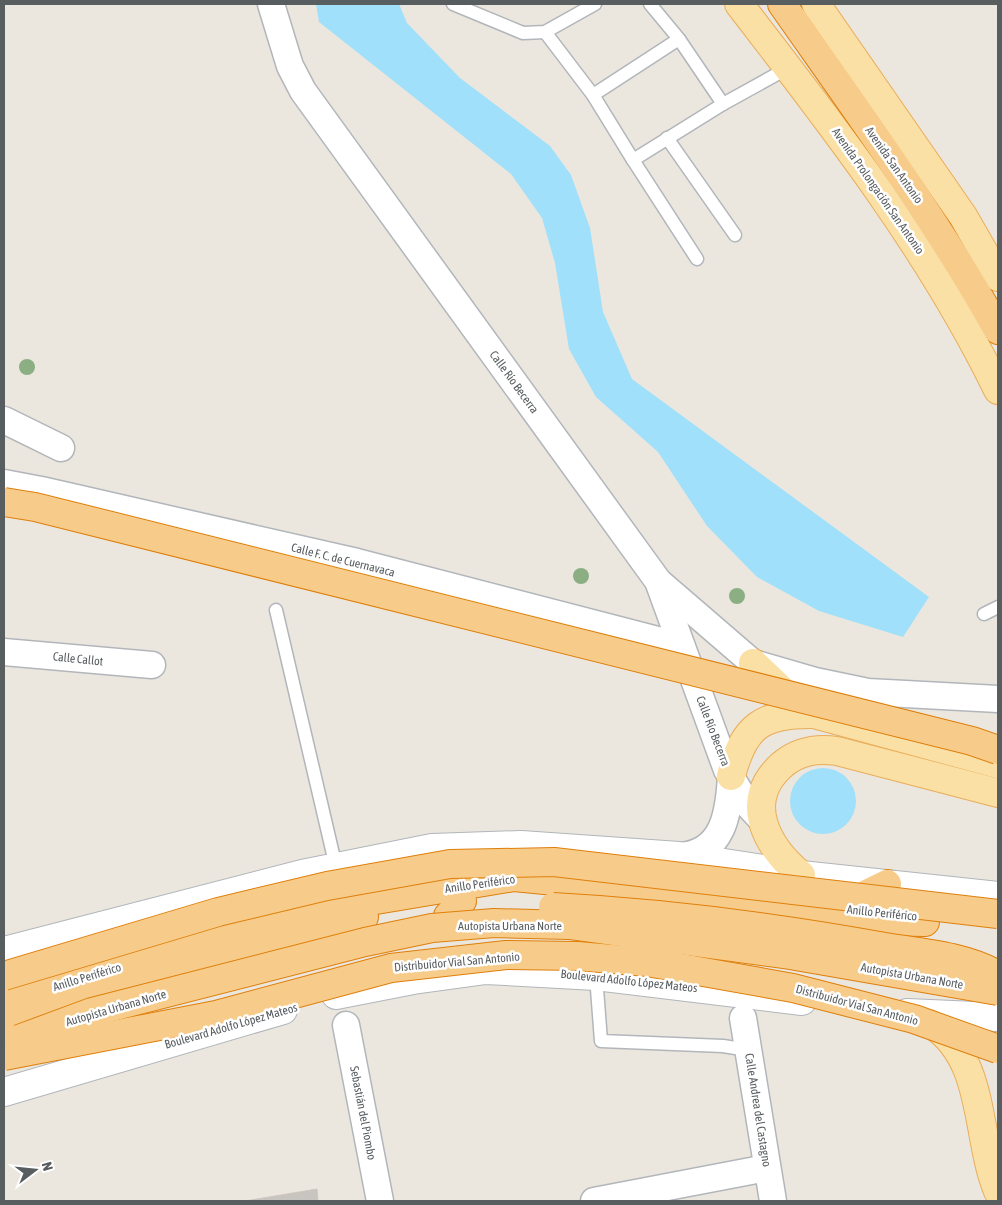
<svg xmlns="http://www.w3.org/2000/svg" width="1002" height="1205" viewBox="0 0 1002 1205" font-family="'Asap Condensed',sans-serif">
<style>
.water{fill:#a0e0fa}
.building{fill:#c8c4bf;stroke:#cfc7be}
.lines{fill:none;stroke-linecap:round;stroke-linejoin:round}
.lane-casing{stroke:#b2b6ba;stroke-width:15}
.street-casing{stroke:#b2b6ba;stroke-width:29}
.secondary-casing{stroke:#b1b6ba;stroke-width:30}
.primary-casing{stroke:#e9ad5a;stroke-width:30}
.highway-casing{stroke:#df7f0b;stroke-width:30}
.lane{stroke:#fff;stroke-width:12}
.street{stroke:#fff;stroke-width:26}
.secondary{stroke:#fff;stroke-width:28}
.primary{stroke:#fae0a5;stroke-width:28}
.highway{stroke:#f7cc8a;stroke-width:28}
.highway-bridge-casing{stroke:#df7f0b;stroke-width:30;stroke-linecap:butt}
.highway-bridge{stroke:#f7cc8a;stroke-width:28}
.tree{fill:#8cae83}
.labels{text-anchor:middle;stroke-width:5;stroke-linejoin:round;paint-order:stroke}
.street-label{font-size:12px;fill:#585d60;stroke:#fff}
</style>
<rect width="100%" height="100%" fill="#ebe7df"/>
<g class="water">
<polygon points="316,4 399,4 407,23 460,78 550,146 571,175 590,228 603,312 632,379 929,597 903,637 819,611 757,577 707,526 658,452 596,397 569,349 555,263 542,218 511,174 319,22"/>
<circle cx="823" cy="801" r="33"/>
</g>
<polygon class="building" points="317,1189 318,1201 245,1201"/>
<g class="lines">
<g class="lane-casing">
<g id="lane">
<polyline points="453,4 523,33 545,32 595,4"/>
<polyline points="650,4 679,39 723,104 633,160 697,259"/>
<polyline points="545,32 593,95 633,160"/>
<polyline points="593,95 679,39"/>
<polyline points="723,104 788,68"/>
<polyline points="667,138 735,235"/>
<polyline points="276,610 336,867"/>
<polyline points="984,614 998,607"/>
<polyline points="596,976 601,1041 723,1046 748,1050"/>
</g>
</g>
<g class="street-casing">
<g id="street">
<polyline points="271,4 290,66 303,91 658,581 727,770 747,804 763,821"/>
<polyline points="4,420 61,448"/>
<polyline points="4,483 41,490 357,562 681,646"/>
<polyline points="659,582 753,663 815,681 868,692 998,699"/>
<polyline points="4,652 152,665"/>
<path d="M679,856C724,854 729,812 731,776"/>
<polyline points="743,1018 773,1201"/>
<polyline points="346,1025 380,1201"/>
<polyline points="594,1201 767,1168"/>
</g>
</g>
<g class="secondary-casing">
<g id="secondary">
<polyline points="4,951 302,874 432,848 521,845 679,856 801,875 998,896"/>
<polyline points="336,995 413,980 486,970 596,976 802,1001"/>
<polyline points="907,1013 998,1017"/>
<polyline points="4,1092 283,1010"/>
</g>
</g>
<g class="primary-casing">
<g id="primary">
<path d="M739,4C834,127 930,250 998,390"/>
<polyline points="816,4 963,216 998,277"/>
<polyline points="753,663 792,700"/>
<path d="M731,776C744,725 763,713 814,714L998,764"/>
<path d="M801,875C766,846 741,800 783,764C799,751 816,748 837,751L998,793"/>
<path d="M930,1023C987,1059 975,1136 998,1191"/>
</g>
</g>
<g class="highway-casing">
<g id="highway">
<path d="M782,4C857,111 934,216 998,330"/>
<polyline points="848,903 887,884"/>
<polyline points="448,916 462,901"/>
<polyline points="821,920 925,922"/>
<polyline points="4,1002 310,911 514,877 843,909"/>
<polyline points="4,1025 364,917"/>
</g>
</g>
<use href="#lane" class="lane"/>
<use href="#street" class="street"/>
<use href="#secondary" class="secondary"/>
<use href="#primary" class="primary"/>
<use href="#highway" class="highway"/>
<g class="highway-bridge-casing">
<g id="highway-bridge">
<polyline points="4,502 35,507 972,741 998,750"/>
<path d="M553,907C664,913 775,927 885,947C923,953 964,956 998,975"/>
<polyline points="4,976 218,912 327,886 450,864 554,862 998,914"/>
<polyline points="19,1039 92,1012 365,942 432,928 494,923 569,925 790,955 998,991"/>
<polyline points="4,1056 216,1015 391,968 506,955 577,956 647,962 793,988 914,1019 998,1049"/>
</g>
</g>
<use href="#highway-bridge" class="highway-bridge"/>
</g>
<g class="tree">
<circle cx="27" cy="367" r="8"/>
<circle cx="581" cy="576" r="8"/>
<circle cx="737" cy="596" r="8"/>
</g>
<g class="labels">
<g class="street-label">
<text transform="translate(894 165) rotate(55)" y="4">Avenida San Antonio</text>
<text transform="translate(878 191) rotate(55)" y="4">Avenida Prolongación San Antonio</text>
<text transform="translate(514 382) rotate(54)" y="4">Calle Río Becerra</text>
<text transform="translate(343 560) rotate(14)" y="4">Calle F. C. de Cuernavaca</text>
<text transform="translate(78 659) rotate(6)" y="4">Calle Callot</text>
<text transform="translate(713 731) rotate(69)" y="4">Calle Río Becerra</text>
<text transform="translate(480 884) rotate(-8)" y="4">Anillo Periférico</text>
<text transform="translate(882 913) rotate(6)" y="4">Anillo Periférico</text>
<text x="510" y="930">Autopista Urbana Norte</text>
<text transform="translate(457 962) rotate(-5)" y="4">Distribuidor Vial San Antonio</text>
<text transform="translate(912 976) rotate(10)" y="4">Autopista Urbana Norte</text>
<text transform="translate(87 977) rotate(-17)" y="4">Anillo Periférico</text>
<text transform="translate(629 981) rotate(6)" y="4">Boulevard Adolfo López Mateos</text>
<text transform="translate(857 1005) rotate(15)" y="4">Distribuidor Vial San Antonio</text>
<text transform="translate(116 1008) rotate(-16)" y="4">Autopista Urbana Norte</text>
<text transform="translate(231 1026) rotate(-16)" y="4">Boulevard Adolfo López Mateos</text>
<text transform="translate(758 1110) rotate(81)" y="4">Calle Andrea del Castagno</text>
<text transform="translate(363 1113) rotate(79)" y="4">Sebastián del Piombo</text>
</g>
</g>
<rect width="1002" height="1205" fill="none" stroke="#585d60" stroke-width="10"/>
<g transform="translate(35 1170) rotate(74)" stroke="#ffffff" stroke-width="4" paint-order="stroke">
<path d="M0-4L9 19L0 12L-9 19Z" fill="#585d60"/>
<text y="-8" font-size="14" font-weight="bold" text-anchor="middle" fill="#585d60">N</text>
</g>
</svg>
